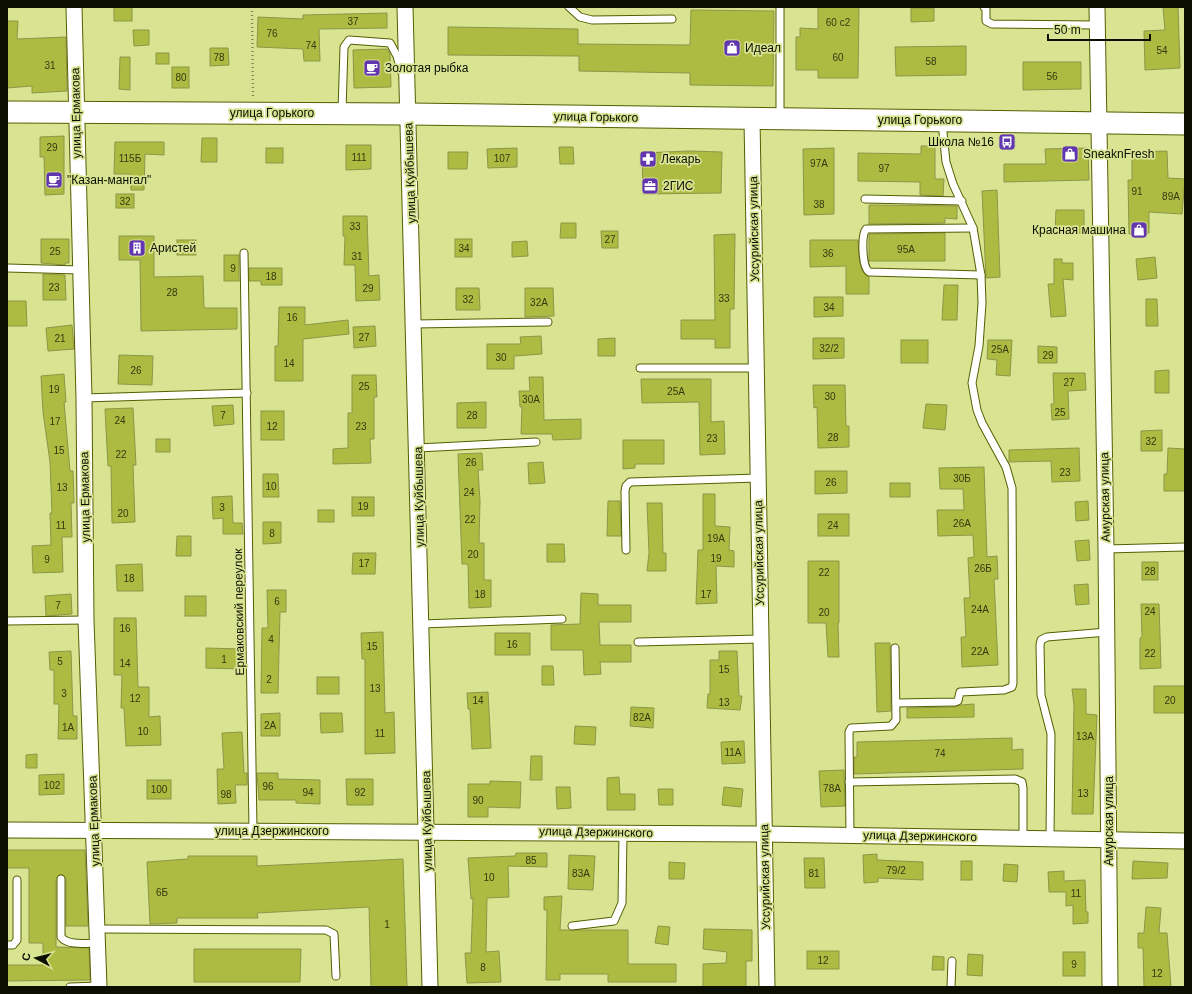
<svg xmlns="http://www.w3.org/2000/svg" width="1192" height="994" viewBox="0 0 1192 994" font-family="Helvetica,sans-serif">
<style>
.building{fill:#aebb42;stroke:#8c9646}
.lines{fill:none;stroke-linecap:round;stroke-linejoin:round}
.lane-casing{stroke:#565e00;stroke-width:9}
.street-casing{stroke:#565e00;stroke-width:17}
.secondary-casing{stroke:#565e00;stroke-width:23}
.path{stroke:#7f8753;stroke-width:2.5;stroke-dasharray:1 3;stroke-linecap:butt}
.lane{stroke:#fff;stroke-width:7}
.street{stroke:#fff;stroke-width:15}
.secondary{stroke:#fff;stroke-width:21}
.labels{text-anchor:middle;stroke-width:3.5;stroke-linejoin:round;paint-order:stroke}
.number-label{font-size:10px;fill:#343910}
.poi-label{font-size:12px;fill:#0b0e00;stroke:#d9e493;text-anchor:start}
.street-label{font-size:12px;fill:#0b0e00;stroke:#d9e493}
</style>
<rect width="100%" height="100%" fill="#d9e493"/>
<g class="building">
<rect x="114" y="7" width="18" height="14"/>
<polygon points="818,7 859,7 858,78 818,78 818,70 796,70 796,37 800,37 800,28 818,29"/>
<polygon points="1163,7 1178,7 1180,68 1145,70 1144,31 1165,30"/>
<polygon points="911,8 934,8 934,21 911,22"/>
<polygon points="691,10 774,11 773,86 690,85 690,73 579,71 579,56 448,55 448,27 578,29 578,44 690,45"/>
<polygon points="387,13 387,28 319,29 320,61 304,61 303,49 257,47 258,17 303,19 303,15"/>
<polygon points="7,21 18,21 17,39 66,37 67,91 32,93 32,86 7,88"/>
<polygon points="133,30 149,30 149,45 134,46"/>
<polygon points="966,46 966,75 896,76 895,47"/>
<polygon points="210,48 228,48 229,65 210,66"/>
<polygon points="387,49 390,54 391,87 354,88 353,50"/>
<rect x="156" y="53" width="13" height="11"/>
<polygon points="120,57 130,57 130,90 119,89"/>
<polygon points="1023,62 1081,62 1081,89 1023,90"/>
<rect x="172" y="67" width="17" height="21"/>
<polygon points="64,136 64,194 45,195 44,157 40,157 40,137"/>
<polygon points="202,138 217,138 217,162 201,162"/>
<polygon points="115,142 164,142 164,155 145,154 144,190 131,190 130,174 114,174"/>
<polygon points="346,145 371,145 371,169 346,170"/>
<polygon points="921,146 935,146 935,179 944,179 943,196 920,195 920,182 858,181 858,153 921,154"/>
<polygon points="559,147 573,147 574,164 560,164"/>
<rect x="266" y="148" width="17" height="15"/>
<polygon points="517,148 517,167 488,168 487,149"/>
<polygon points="834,148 834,214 804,215 803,149"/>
<polygon points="1088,148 1089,180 1004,182 1004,164 1046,164 1045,149"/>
<polygon points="689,151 722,152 721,193 643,194 642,153"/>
<polygon points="1167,151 1168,178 1185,179 1182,214 1149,212 1149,233 1129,234 1128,180 1132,180 1132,152"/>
<polygon points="448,152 468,152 467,169 448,169"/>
<polygon points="997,190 1000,277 986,278 982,191"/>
<rect x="116" y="194" width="18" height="14"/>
<polygon points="869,205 957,206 957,219 945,218 945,223 869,224"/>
<polygon points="1056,210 1084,210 1084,233 1055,233"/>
<polygon points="343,216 367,216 369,276 379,275 380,300 356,301 355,265 344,265 345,236 343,236"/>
<polygon points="561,223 576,223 576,238 560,238"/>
<polygon points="601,231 618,231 618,248 602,248"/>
<polygon points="945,233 945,261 869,261 869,234"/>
<polygon points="735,234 734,309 730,309 730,348 715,348 715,339 681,339 681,320 715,320 714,235"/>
<polygon points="119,236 154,236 154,277 203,276 204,308 237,308 237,329 141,331 140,260 119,260"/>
<polygon points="41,239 69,239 69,263 65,263 65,265 41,263"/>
<rect x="455" y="239" width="17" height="18"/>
<rect x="177" y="240" width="19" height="15"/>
<polygon points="810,240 858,240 859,259 862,271 869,277 869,294 846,294 846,266 810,267"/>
<polygon points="527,241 528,256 512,257 512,242"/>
<rect x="224" y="255" width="15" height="26"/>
<polygon points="1155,257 1157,278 1138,280 1136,259"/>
<polygon points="1054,259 1062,259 1062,263 1073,263 1073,280 1063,279 1066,316 1051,317 1048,284 1054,284"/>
<polygon points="249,268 282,268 282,285 261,285 261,281 249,281"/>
<polygon points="43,274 65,275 66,300 43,300"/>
<polygon points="944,285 958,285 957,320 942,320"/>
<polygon points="456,288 479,288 480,310 456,310"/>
<polygon points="525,288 553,288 554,316 525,317"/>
<polygon points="814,297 843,297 843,316 814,317"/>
<polygon points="1146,299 1157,299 1158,326 1146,326"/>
<polygon points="7,301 26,301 27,326 7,326"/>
<polygon points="279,307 305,307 305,325 348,320 349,334 303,339 303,381 275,381 275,346 278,346"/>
<polygon points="72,325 74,349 48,351 46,328"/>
<polygon points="375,326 376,346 354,348 353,327"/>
<polygon points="541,336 542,354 514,356 514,369 487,369 487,344 521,344 520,337"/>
<polygon points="615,338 615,356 598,356 598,339"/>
<polygon points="813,338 844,338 844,358 813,359"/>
<rect x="901" y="340" width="27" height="23"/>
<polygon points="988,340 1012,340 1010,376 996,375 997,360 987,359"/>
<polygon points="1038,346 1057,347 1057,363 1038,363"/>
<polygon points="119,355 153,356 152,385 118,384"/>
<polygon points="1169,370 1169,393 1155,393 1155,371"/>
<polygon points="1053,373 1085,373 1086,390 1068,391 1069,419 1052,420 1051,404 1054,404"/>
<polygon points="64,374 66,402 64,402 70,471 73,471 74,503 71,503 72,537 62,537 63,572 33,573 32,546 51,545 50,513 52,513 50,462 43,412 41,376"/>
<polygon points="352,375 376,375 377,397 374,397 374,439 370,439 371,463 333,464 333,449 348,448 348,413 352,413"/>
<polygon points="529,377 543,377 544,420 581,419 581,439 553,440 552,434 521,434 522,407 520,407 519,391 530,391"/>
<polygon points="641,379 711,379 711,422 724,421 725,454 700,455 699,402 642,403"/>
<polygon points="813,385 845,385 846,426 849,426 849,447 818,448 817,407 814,408"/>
<polygon points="486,402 486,428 457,428 457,403"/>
<polygon points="926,404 947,405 945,430 923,428"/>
<polygon points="233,405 234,424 214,426 212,406"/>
<polygon points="133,408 136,465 133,465 135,522 112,523 111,466 108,466 105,409"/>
<rect x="261" y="411" width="23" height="29"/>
<polygon points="1162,430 1162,451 1141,451 1141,431"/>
<rect x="156" y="439" width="14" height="13"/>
<polygon points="623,440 664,440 664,464 635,464 635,468 623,469"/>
<polygon points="1079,448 1080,481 1052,482 1051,461 1009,462 1009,450"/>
<polygon points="1168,448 1185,449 1185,491 1164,491 1164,474 1167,474"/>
<polygon points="482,453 483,470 478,470 480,501 479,543 484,543 484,580 491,580 491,607 469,608 468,564 462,564 458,454"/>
<polygon points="543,462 545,483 529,484 528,463"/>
<polygon points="984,467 987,557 997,556 998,579 994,579 998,665 962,667 961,637 966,637 964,598 970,598 968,558 974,557 973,535 938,536 937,510 964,510 963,489 940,489 939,468"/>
<polygon points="815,471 847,471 847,493 815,494"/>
<polygon points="263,474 278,474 279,497 263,497"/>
<rect x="890" y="483" width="20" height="14"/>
<polygon points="703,494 715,494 715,526 730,527 729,550 734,551 734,567 716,566 717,603 696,604 698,550 703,550"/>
<polygon points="232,496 233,523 242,523 243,534 223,534 223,518 213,519 212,497"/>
<rect x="352" y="497" width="22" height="19"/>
<polygon points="608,501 620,501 621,536 607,536"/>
<polygon points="1088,501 1089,520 1076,521 1075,502"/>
<polygon points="647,503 662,503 663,553 666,553 666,571 647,571 649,553"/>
<rect x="318" y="510" width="16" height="12"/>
<rect x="818" y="514" width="31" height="22"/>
<polygon points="263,522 281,522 281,543 263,544"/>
<polygon points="177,536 191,536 191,556 176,556"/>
<polygon points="1089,540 1090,560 1077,561 1075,541"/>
<polygon points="547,544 564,544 565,562 547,562"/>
<polygon points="353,553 376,553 375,574 352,574"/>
<polygon points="808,561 839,561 839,623 838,623 839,657 828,657 826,623 808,623"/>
<rect x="1142" y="562" width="16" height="18"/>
<polygon points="142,564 143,591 117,591 116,565"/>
<polygon points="1088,584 1089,604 1076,605 1074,585"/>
<polygon points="267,590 286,590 286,612 280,612 278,693 261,693 262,628 268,628"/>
<polygon points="581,593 598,594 598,605 631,605 631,622 599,622 600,645 631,645 631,662 600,662 601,674 584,675 583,650 551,650 551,625 580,624"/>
<polygon points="71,594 72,614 46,616 45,596"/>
<rect x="185" y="596" width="21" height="20"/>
<polygon points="1141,604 1159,604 1161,668 1140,669 1140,638 1142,637"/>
<polygon points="114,618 136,618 138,687 149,687 149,717 160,716 161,745 126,746 124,708 121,708 122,675 114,675"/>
<polygon points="383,632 385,713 394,712 395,753 365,754 365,659 362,659 361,633"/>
<rect x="495" y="633" width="35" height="22"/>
<polygon points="875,643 890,643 891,711 877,712"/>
<polygon points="206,648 242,649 241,669 206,668"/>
<polygon points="71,651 73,716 77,716 77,739 58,739 59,704 54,704 54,670 50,670 49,652"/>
<polygon points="719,651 737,651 739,696 742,696 740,710 707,708 708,694 710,694 710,660 719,660"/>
<polygon points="542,666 553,666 554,685 542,685"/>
<rect x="317" y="677" width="22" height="17"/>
<rect x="1154" y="686" width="31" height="27"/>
<polygon points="1072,689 1086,689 1086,714 1097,715 1093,814 1072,814 1074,705"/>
<polygon points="488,692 491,748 472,749 470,709 468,709 467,693"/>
<polygon points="974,704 974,717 907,718 907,708 955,707 961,705"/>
<polygon points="631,707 654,708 653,728 630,726"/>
<polygon points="280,713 280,736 261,736 261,714"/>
<polygon points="320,713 342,713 343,732 321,733"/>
<polygon points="575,726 596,727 595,745 574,744"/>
<polygon points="242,732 244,773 247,773 247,785 235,785 236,803 218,804 217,769 224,769 222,733"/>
<polygon points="1012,738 1012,750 1023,749 1023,769 854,774 854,757 857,757 857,742"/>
<polygon points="744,741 745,763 722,764 721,742"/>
<polygon points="37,754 37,768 26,768 26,755"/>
<polygon points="531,756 542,756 542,780 530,780"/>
<polygon points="844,770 845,806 821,807 819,771"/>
<polygon points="257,773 278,773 278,779 320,780 320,804 296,803 296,800 259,800"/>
<polygon points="64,774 64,794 39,795 39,775"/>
<polygon points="619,777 620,794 635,794 635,810 607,810 607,778"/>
<polygon points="346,779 373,779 373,805 347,805"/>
<rect x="147" y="780" width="24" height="19"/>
<polygon points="490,781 521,782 520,808 488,807 488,817 468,817 468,784 490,784"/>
<polygon points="556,787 570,787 571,808 557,809"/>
<polygon points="724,787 743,789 741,807 722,805"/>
<polygon points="658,789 673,789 673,805 659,805"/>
<polygon points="7,850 85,850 88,926 66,926 66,879 63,875 59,875 56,879 56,947 89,948 90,980 7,981 7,965 43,965 43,943 29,943 29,868 7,868"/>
<polygon points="516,853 547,853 547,867 508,866 509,897 487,898 486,952 499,951 501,982 467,983 465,953 471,953 473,898 471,899 468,858 515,856"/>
<polygon points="877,854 877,860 923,862 923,880 878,878 878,882 864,883 863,855"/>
<polygon points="569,855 595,856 593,890 568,889"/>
<polygon points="188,856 257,856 257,866 403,859 407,987 371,987 369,907 257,913 258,918 177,918 177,923 150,924 147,862 188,859"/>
<polygon points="804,858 824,858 825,888 805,888"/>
<rect x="961" y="861" width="11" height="19"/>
<polygon points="1133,861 1168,863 1167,878 1132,879"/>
<polygon points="669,862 685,863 684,879 669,879"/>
<polygon points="1004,864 1018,865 1017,882 1003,881"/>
<polygon points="1064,871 1064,881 1085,880 1086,912 1088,912 1088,923 1073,924 1073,905 1066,906 1066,892 1049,892 1048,872"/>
<polygon points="562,896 560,930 628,930 628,964 676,964 676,982 608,982 608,974 560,974 560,980 546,980 547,910 544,910 544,897"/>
<polygon points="1146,907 1161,908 1159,933 1167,933 1171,987 1144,987 1143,948 1138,948 1138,933 1144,933"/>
<polygon points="658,926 670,927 668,945 655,943"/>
<polygon points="704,929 752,930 752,961 746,961 746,987 703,987 703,964 726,963 727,952 703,949"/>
<polygon points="194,949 301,949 300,982 194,982"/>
<rect x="807" y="951" width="32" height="18"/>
<rect x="1063" y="952" width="22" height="24"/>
<polygon points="968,954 983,955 982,976 967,975"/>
<polygon points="933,956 944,957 944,970 932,970"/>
</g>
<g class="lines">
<g class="lane-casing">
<g id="lane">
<polyline points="569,7 580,17 592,20 672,19"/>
<polyline points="984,7 986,9 986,21 992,24 1097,25"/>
<polyline points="342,111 344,47 349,40 390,43 397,56 401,71"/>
<polyline points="780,117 780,7"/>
<polyline points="865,199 962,201"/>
<path d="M973,228L866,229C861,236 862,267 869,272L981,275"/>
<polyline points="244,253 253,830"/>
<polyline points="7,268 80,270"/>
<polyline points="414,324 548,322"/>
<polyline points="640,368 757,368"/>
<polyline points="84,398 247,393"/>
<polyline points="418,448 536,442"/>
<polyline points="1106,549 1185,547"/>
<polyline points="626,550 625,491 626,486 630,482 758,478"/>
<polyline points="7,621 86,620"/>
<polyline points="422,624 562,619"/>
<polyline points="638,642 760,639"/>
<polyline points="896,703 955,702 958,701 960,692 1004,690 1012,687 1013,683 1012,488 1006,467 982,423 977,410 972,383 979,346 982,303 981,275 973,228 953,184 946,162 942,122"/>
<polyline points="849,782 1015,779 1022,782 1023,788 1023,838"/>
<polyline points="850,835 849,732 851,728 891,726 896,720 895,648"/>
<polyline points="1050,838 1051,734 1041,695 1040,645 1041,640 1047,637 1107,632"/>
<path d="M61,879V937C68,946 87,943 98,943"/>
<polyline points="572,926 614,921 622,903 623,833"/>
<polyline points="98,929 326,930 334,934 336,976"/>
<polyline points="7,945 13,945 17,940 17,880"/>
<polyline points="70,987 99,986"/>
<polyline points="951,987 952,961"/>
</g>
</g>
<g class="street-casing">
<g id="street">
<polyline points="74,7 84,398 86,620 99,987"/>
<polyline points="405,7 430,987"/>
<polyline points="1097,7 1106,549 1110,987"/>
<polyline points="752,119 767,987"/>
<polyline points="7,830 764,834 1185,841"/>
</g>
</g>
<g class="secondary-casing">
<polyline id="secondary" points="7,112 409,114 1185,124"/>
</g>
<polyline class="path" points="252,7 253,98"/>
<use href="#lane" class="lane"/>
<use href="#street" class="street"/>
<use href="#secondary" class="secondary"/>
</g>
<defs>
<g id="shop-square" transform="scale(0.9)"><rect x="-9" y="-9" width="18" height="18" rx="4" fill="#6236ae" stroke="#d9e493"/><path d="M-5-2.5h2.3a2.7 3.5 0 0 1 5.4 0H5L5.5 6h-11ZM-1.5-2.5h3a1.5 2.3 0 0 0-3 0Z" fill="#fff"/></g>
<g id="cafe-square" transform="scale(0.9)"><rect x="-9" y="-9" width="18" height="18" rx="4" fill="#6236ae" stroke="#d9e493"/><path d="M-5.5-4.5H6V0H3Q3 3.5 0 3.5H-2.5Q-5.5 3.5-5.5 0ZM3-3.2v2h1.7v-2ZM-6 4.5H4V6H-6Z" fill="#fff"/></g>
<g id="bus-square" transform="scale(0.9)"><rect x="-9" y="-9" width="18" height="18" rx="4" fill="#6236ae" stroke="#d9e493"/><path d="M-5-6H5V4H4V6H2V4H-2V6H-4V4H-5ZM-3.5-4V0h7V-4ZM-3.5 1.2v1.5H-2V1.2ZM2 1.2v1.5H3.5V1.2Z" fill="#fff"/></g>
<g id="pharmacy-square" transform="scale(0.9)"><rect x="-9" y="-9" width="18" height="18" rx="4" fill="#6236ae" stroke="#d9e493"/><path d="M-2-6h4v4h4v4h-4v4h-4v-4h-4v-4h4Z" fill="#fff"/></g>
<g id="office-square" transform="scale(0.9)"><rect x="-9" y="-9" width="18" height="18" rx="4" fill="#6236ae" stroke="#d9e493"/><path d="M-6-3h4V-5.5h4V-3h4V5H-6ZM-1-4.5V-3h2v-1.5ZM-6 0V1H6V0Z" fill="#fff"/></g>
<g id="building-square" transform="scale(0.9)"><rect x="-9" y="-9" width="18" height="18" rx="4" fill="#6236ae" stroke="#d9e493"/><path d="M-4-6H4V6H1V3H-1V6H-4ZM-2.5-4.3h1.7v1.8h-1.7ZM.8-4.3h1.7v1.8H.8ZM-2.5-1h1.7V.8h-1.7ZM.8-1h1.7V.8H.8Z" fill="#fff"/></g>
</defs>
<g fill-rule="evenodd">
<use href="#shop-square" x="732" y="48"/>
<use href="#cafe-square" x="372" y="68"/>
<use href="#bus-square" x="1007" y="142"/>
<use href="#shop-square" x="1070" y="154"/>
<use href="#pharmacy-square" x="648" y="159"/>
<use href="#cafe-square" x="54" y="180"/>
<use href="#office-square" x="650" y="186"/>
<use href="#shop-square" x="1139" y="230"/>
<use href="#building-square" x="137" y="248"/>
</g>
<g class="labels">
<g class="number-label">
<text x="353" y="25">37</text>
<text x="838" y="26">60 с2</text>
<text x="272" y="37">76</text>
<text x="311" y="49">74</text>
<text x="1162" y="54">54</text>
<text x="219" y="61">78</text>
<text x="838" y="61">60</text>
<text x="931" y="65">58</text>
<text x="50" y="69">31</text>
<text x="1052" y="80">56</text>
<text x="181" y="81">80</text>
<text x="52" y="151">29</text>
<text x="359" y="161">111</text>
<text x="130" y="162">115Б</text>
<text x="502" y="162">107</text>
<text x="819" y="167">97А</text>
<text x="884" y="172">97</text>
<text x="1137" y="195">91</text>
<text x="1171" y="200">89А</text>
<text x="125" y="205">32</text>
<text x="819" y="208">38</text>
<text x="355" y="230">33</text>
<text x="610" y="243">27</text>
<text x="464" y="252">34</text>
<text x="906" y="253">95А</text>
<text x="55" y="255">25</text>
<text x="828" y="257">36</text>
<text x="357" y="260">31</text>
<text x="233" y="272">9</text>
<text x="271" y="280">18</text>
<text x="54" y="291">23</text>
<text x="368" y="292">29</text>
<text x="172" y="296">28</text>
<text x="724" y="302">33</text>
<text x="468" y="303">32</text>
<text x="539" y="306">32А</text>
<text x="829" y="311">34</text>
<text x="292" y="321">16</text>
<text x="364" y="341">27</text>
<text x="60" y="342">21</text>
<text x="829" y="352">32/2</text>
<text x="1000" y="353">25А</text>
<text x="1048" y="359">29</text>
<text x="501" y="361">30</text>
<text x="289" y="367">14</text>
<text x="136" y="374">26</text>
<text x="1069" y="386">27</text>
<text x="364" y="390">25</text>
<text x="54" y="393">19</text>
<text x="676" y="395">25А</text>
<text x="830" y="400">30</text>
<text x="531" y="403">30А</text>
<text x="1060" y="416">25</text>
<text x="223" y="419">7</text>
<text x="472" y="419">28</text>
<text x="120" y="424">24</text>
<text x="55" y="425">17</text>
<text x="272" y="430">12</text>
<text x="361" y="430">23</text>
<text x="833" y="441">28</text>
<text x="712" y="442">23</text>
<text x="1151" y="445">32</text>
<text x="59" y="454">15</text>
<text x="121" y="458">22</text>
<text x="471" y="466">26</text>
<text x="1065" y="476">23</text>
<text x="962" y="482">30Б</text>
<text x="831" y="486">26</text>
<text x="271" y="490">10</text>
<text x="62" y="491">13</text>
<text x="469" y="496">24</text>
<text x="363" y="510">19</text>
<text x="222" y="511">3</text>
<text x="123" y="517">20</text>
<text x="470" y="523">22</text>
<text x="962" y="527">26А</text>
<text x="61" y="529">11</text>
<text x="833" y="529">24</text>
<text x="272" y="537">8</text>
<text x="716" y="542">19А</text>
<text x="473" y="558">20</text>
<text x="716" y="562">19</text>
<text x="47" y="563">9</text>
<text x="364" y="567">17</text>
<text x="983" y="572">26Б</text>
<text x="1150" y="575">28</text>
<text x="824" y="576">22</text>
<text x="129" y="582">18</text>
<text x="480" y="598">18</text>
<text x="706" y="598">17</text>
<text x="277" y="605">6</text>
<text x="58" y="609">7</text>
<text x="980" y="613">24А</text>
<text x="1150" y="615">24</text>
<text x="824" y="616">20</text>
<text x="125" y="632">16</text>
<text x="271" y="643">4</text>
<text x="512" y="648">16</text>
<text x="372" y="650">15</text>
<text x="980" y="655">22А</text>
<text x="1150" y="657">22</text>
<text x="224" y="663">1</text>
<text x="60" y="665">5</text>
<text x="125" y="667">14</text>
<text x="724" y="673">15</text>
<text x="269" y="683">2</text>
<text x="375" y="692">13</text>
<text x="64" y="697">3</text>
<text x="135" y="702">12</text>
<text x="478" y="704">14</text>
<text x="1170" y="704">20</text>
<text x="724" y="706">13</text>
<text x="642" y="721">82А</text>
<text x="270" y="729">2А</text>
<text x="68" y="731">1А</text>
<text x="143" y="735">10</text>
<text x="380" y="737">11</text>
<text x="1085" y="740">13А</text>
<text x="733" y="756">11А</text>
<text x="940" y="757">74</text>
<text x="52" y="789">102</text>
<text x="268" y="790">96</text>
<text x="832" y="792">78А</text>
<text x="159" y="793">100</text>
<text x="308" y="796">94</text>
<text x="360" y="796">92</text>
<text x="1083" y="797">13</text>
<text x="226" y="798">98</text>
<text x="478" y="804">90</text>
<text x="531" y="864">85</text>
<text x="896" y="874">79/2</text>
<text x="581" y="877">83А</text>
<text x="814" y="877">81</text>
<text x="489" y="881">10</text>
<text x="162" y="896">6Б</text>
<text x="1076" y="897">11</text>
<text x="387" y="928">1</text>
<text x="823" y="964">12</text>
<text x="1074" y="968">9</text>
<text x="483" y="971">8</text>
<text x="1157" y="977">12</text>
</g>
<g class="poi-label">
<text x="745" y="52">Идеал</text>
<text x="385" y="72">Золотая рыбка</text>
<text x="994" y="146" text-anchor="end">Школа №16</text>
<text x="1083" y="158">SneaknFresh</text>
<text x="661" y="163">Лекарь</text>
<text x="67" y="184">"Казан-мангал"</text>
<text x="663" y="190">2ГИС</text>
<text x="1126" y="234" text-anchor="end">Красная машина</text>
<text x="150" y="252">Аристей</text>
</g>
<g class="street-label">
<text transform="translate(76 113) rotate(-91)" y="4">улица Ермакова</text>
<text x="272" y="117">улица Горького</text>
<text transform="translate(596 117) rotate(1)" y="4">улица Горького</text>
<text x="920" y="124">улица Горького</text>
<text transform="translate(410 173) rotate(-92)" y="4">улица Куйбышева</text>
<text transform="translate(754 229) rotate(-91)" y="4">Уссурийская улица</text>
<text transform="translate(85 497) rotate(-91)" y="4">улица Ермакова</text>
<text transform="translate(419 497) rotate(-91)" y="4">улица Куйбышева</text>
<text transform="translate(1105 497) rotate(-91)" y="4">Амурская улица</text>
<text transform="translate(759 553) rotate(-91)" y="4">Уссурийская улица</text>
<text transform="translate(239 612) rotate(-91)" y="4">Ермаковский переулок</text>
<text transform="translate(94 821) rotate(-92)" y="4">улица Ермакова</text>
<text transform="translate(427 821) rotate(-91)" y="4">улица Куйбышева</text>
<text transform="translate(1109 821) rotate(-90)" y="4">Амурская улица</text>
<text x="272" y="835">улица Дзержинского</text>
<text transform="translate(596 832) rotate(1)" y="4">улица Дзержинского</text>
<text transform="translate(920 836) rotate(1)" y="4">улица Дзержинского</text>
<text transform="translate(765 877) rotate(-91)" y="4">Уссурийская улица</text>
</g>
</g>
<rect width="1192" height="994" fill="none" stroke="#0b0e00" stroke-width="16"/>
<g transform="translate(36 958) rotate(277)" stroke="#d9e493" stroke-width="3" paint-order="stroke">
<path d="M0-3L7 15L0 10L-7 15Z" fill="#0b0e00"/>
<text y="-6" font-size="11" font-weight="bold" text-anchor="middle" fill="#0b0e00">С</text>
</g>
<path d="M1048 34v6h102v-6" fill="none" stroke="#0b0e00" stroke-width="2"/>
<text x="1054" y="34" font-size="12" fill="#0b0e00" stroke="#d9e493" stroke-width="3" paint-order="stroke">50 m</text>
</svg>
